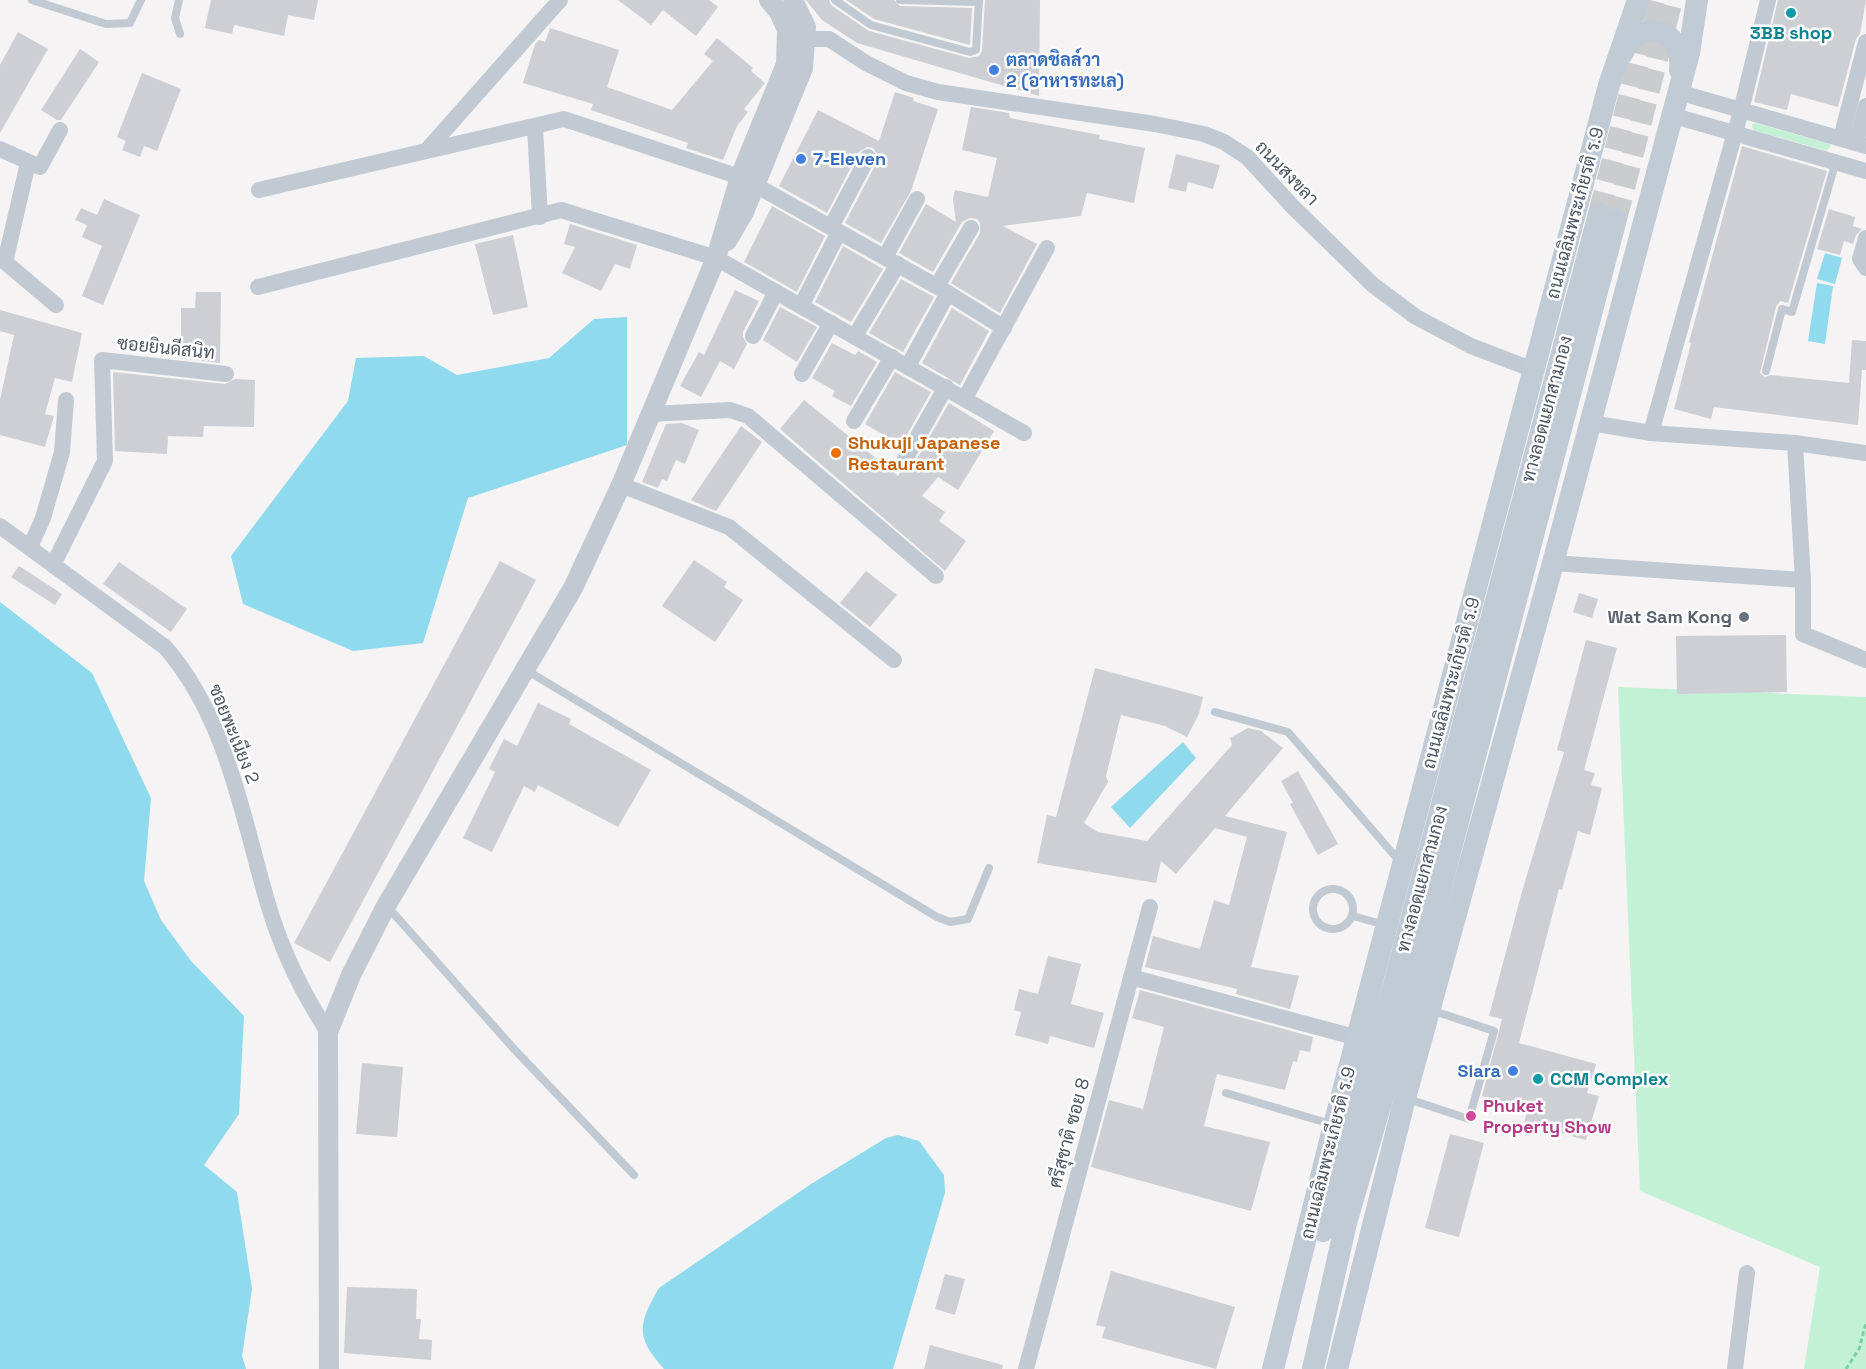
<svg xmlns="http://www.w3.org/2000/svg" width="1866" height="1369" viewBox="0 0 1866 1369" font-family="'Space Grotesk',Sarabun,sans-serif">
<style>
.green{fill:#c3f1d5}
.water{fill:#90daee}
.building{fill:#cdcfd5}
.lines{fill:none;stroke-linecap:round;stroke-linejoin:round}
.secondary-tunnel{stroke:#caccce;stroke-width:22;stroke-dasharray:22 11;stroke-linecap:butt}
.path{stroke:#7ad0a6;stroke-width:3;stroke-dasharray:4.5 3;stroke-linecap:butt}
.service{stroke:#c1cad2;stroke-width:8}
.minor{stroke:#c1cad2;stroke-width:16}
.tertiary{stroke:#c1cad2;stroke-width:20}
.secondary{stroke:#c1cbd6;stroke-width:22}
.culture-dot{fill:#0f9aa8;stroke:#fff;stroke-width:2}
.shop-dot{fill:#3f7fe0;stroke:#fff;stroke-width:2}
.food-dot{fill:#e8710a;stroke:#fff;stroke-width:2}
.worship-dot{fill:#6b7280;stroke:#fff;stroke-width:2}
.hotel-dot{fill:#d1479c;stroke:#fff;stroke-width:2}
.labels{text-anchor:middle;stroke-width:5;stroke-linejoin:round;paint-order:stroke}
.culture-label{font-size:18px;font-weight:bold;fill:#0d838f;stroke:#fff}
.shop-label{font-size:18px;font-weight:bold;fill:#366cbe;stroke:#fff;text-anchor:start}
.street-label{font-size:18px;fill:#4a5661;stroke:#fff}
.food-label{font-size:18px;font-weight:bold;fill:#c56008;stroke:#fff;text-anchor:start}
.worship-label{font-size:18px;font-weight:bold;fill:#5b616d;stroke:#fff;text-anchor:end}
.hotel-label{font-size:18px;font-weight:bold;fill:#b23c85;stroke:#fff;text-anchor:start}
</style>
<rect width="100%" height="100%" fill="#f5f3f3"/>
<g class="green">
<polygon points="1755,123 1829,144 1831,146 1827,151 1753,130 1752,124"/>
<polygon points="1618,687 1866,697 1866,1369 1804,1369 1820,1267 1640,1191"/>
</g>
<g class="water">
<polygon points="1825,253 1842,258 1835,284 1817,279"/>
<polygon points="1817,283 1833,286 1825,344 1808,341"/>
<polygon points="627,317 627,445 468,498 423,643 353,651 243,604 231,556 348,401 356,358 424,356 457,375 549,358 594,319"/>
<polygon points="0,602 92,673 151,798 144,881 161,920 191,961 244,1016 239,1114 204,1165 237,1192 252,1289 242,1356 246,1369 0,1369"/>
<polygon points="1183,742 1196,758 1130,828 1111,807"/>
<path d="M898,1135L919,1141L944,1175L945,1193L893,1369H664C635,1337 638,1324 659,1288L811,1184L886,1138Z"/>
</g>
<g class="building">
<polygon points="211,0 318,0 314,20 288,15 284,36 234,25 232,34 205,28"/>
<polygon points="618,0 709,0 718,7 696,36 663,10 651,25"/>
<polygon points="806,0 829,0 831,5 869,31 969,58 979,56 982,51 985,0 1040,0 1039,96 857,43 822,20"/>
<polygon points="846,0 894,0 900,6 972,8 970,45 874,19"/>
<polygon points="1778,0 1866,0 1860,34 1856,39 1838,107 1791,94 1787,110 1754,102"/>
<polygon points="550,28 619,50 607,87 672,110 713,61 704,54 717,38 753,68 751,71 765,83 744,109 748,112 737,126 723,160 686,148 688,143 591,110 593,104 523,83 535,44 539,40 545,42"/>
<polygon points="18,32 48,49 0,133 0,65"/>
<polygon points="80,49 99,62 61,120 57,120 41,110"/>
<polygon points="142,73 181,89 157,151 144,146 140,157 122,150 126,141 117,137"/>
<polygon points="895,92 914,98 913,101 938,109 911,191 881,243 845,223 877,162 878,156 873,148 867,147 859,152 827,213 779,186 818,110 879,141"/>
<polygon points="971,107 1009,113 1010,118 1100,135 1099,139 1145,148 1134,203 1087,193 1081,216 1003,226 1037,244 1000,313 951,283 980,233 980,223 977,219 970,218 962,222 933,272 899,253 926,204 956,222 953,199 955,190 988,197 997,158 962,150"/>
<polygon points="1742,146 1827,171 1788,303 1780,301 1776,307 1760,373 1765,377 1771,375 1849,383 1852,340 1866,341 1866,370 1862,370 1858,425 1714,407 1711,419 1674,409 1691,343 1689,342"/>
<polygon points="1176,154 1220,165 1213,189 1188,182 1186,192 1168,188"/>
<polygon points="104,199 140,215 103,305 82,296 102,246 82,237 87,225 75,220 81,208 97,215"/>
<polygon points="772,206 825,236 797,292 744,262"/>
<polygon points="1829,209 1855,217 1853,226 1862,229 1856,235 1853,244 1844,241 1840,255 1817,249"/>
<polygon points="570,224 637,245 630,269 615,264 601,291 562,273 575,247 564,244"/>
<polygon points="513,235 528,307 493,315 475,244"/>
<polygon points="843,246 883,269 851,322 815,302"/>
<polygon points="901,279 934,297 903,352 869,333"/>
<polygon points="735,290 759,301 743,332 743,337 747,344 734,369 720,361 701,397 680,386 699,352 704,355"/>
<polygon points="196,292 221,292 220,363 181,358 181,308 195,308"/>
<polygon points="780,307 817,327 797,362 763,340"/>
<polygon points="952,308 989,331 960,385 922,363"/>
<polygon points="0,310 82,333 72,382 55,378 45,414 54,416 45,447 0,435 0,400 14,335 0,331"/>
<polygon points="832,343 855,355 858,351 877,362 851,406 832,396 835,391 812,378"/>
<polygon points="113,372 225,384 235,379 255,380 254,427 204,426 203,437 168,436 167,454 115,451"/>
<polygon points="895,372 931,392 901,445 865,424"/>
<polygon points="804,400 898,476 903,469 914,464 949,403 994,431 958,490 938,477 922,496 945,512 939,521 966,541 945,571 780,429"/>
<polygon points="682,423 699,430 685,464 676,460 667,481 662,479 658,488 642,482 666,424"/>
<polygon points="741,426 762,442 716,511 695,502 691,500"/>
<polygon points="694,560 727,582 724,587 743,600 715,642 662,606"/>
<polygon points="500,561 536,580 330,962 294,943"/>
<polygon points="119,562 187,609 171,632 103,584"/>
<polygon points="19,566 62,594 55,605 11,577"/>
<polygon points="866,571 897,595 870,627 840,603"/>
<polygon points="1579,593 1598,599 1592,618 1573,612"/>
<polygon points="1786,635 1787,692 1677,694 1676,636"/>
<polygon points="1586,640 1617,648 1584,770 1595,773 1591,785 1602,788 1590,835 1578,831 1562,890 1559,889 1519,1043 1596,1064 1587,1093 1599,1096 1586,1140 1524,1123 1528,1108 1482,1096 1502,1019 1489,1016 1521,895 1564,752 1557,750"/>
<polygon points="1095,668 1203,697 1199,714 1187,737 1165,726 1121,715 1106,776 1108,782 1084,823 1098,832 1147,841 1232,745 1230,738 1248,728 1261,731 1283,748 1225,816 1287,832 1251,967 1299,976 1290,1009 1236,994 1237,989 1145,967 1153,936 1200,949 1214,900 1229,905 1247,837 1215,828 1176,874 1161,861 1156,883 1037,863 1047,815 1056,817"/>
<polygon points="538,703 571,719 569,724 651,770 618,827 538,785 535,792 524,786 492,852 463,838 495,772 489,769 504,739 517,746"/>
<polygon points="1298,771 1338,844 1318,855 1290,804 1293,803 1281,781"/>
<polygon points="1048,956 1081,964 1071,1004 1104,1013 1094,1048 1050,1036 1048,1044 1015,1035 1021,1012 1014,1010 1019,989 1038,994"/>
<polygon points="1140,990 1313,1037 1310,1052 1300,1050 1297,1062 1293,1061 1285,1090 1217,1074 1204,1126 1270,1142 1251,1211 1091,1167 1109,1100 1143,1109 1164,1027 1132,1018"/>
<polygon points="362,1063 403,1067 397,1137 356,1134"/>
<polygon points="1450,1134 1484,1143 1459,1237 1425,1228"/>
<polygon points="1111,1271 1235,1307 1216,1369 1102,1338 1105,1327 1096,1325"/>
<polygon points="945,1274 965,1279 955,1315 935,1309"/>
<polygon points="347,1287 417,1289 416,1319 421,1319 419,1339 432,1340 431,1360 344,1353"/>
<polygon points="930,1345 1003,1365 1002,1369 924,1369"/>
</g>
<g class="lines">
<g class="secondary-tunnel">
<polyline points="1599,214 1654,0"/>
<polyline points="1616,219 1672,0"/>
</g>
<polyline class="path" points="1846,1369 1859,1349 1866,1323"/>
<g class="service">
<polyline points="32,0 106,24 130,23 141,0"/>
<polyline points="179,0 175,18 180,34"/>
<polyline points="835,0 871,25 970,52 976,50 979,0"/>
<polyline points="900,0 979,2"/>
<polyline points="1766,371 1782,309 1792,312 1836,161"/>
<polyline points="526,670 937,917 950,922 968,919 989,868"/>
<polyline points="1215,712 1288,732 1401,863"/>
<circle cx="1333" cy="909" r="20"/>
<polyline points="387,906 514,1049 634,1175"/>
<polyline points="1353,916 1385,925"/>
<polyline points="1226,1093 1334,1125"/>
<polyline points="1405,1098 1469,1119 1494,1031 1431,1010"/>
</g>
<g class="minor">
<polyline points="806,39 829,39 866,63 906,83 938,92 1155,124 1204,134 1224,142 1247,157 1293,207 1373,285 1416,317 1471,346 1534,370"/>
<polyline points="1678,92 1866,146"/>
<polyline points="1671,115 1866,171"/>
<polyline points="535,128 540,217"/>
<polyline points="1841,138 1866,42"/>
<polyline points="1856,142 1866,106"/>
<polyline points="0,149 40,167 60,130"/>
<polyline points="427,150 560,0"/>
<polyline points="28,163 5,262 56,305"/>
<polyline points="755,185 943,290 1004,328"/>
<polyline points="259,190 564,119 740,177"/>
<polyline points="831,227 868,157"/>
<polyline points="1866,238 1860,259 1866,268"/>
<polyline points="885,257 917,199"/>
<polyline points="937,286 971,228"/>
<polyline points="258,287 561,210 716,258 1024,433"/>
<polyline points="801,306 839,232"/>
<polyline points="753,336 776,292"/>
<polyline points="855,336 898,264"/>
<polyline points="908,366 948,293"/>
<polyline points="802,374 831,323"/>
<polyline points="965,398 1047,248"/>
<polyline points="651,414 730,410 748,416 936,576"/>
<polyline points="854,421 892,357"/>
<polyline points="1591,423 1651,433 1795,443 1866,453"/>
<polyline points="1651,433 1741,111 1768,0"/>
<polyline points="1795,443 1803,580 1803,634 1866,660"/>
<polyline points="905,459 946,387"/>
<polyline points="621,485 729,527 894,660"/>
<path d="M0,526L165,647C227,718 242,816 268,904C281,948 303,994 328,1032"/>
<polyline points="30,547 43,518 62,452 66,400"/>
<polyline points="1553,563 1803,580"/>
<polyline points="53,565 105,461 102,360 226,374"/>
<polyline points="1131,977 1358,1038"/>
<polyline points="1026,1369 1150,907"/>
<polyline points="1735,1369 1747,1273"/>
</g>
<g class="tertiary">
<polyline points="727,241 744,212 803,68 806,27 793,0"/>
<polyline points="329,1369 328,1032 351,975 386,906 573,588 621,485 716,258 740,177 786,64 787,30 779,12 769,0"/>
</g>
<g class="secondary">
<path d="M1622,54C1640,15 1685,29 1680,70"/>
<polyline points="1323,1231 1393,988 1599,214"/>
<polyline points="1273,1369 1334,1125 1609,85 1638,0"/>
<polyline points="1313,1369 1346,1223 1413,993 1616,219"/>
<polyline points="1337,1369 1405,1098 1553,563 1689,53 1697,0"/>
</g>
</g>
<g class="culture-dot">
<circle cx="1791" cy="13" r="6"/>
<circle cx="1538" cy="1079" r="6"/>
</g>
<g class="shop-dot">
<circle cx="994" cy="70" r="6"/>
<circle cx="801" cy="159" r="6"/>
<circle cx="1513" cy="1071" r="6"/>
</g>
<circle class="food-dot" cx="836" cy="453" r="6"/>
<circle class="worship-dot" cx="1744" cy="617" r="6"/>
<circle class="hotel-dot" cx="1471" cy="1116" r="6"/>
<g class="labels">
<g class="culture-label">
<text x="1791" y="39">3BB shop</text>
<text x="1550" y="1085" text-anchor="start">CCM Complex</text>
</g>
<g class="shop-label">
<text x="1006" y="66">ตลาดชิลล์วา<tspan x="1006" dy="21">2 (อาหารทะเล)</tspan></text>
<text x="813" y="165">7-Eleven</text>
<text x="1501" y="1077" text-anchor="end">Siara</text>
</g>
<g class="street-label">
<text transform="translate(1287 173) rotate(46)" y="6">ถนนสงขลา</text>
<text transform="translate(1575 213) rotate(-75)" y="6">ถนนเฉลิมพระเกียรติ ร.9</text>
<text transform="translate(166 348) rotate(6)" y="6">ซอยยินดีสนิท</text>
<text transform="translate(1547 409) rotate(-75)" y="6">ทางลอดแยกสามกอง</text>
<text transform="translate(1451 683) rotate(-75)" y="6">ถนนเฉลิมพระเกียรติ ร.9</text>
<text transform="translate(234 734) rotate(68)" y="6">ซอยพะเนียง 2</text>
<text transform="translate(1422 879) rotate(-75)" y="6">ทางลอดแยกสามกอง</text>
<text transform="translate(1069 1133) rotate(-75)" y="6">ศรีสุชาติ ซอย 8</text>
<text transform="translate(1328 1153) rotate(-76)" y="6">ถนนเฉลิมพระเกียรติ ร.9</text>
</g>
<g class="food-label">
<text x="848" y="449">Shukuji Japanese<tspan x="848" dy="21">Restaurant</tspan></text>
</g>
<g class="worship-label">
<text x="1732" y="623">Wat Sam Kong</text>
</g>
<g class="hotel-label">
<text x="1483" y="1112">Phuket<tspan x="1483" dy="21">Property Show</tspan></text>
</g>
</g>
</svg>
